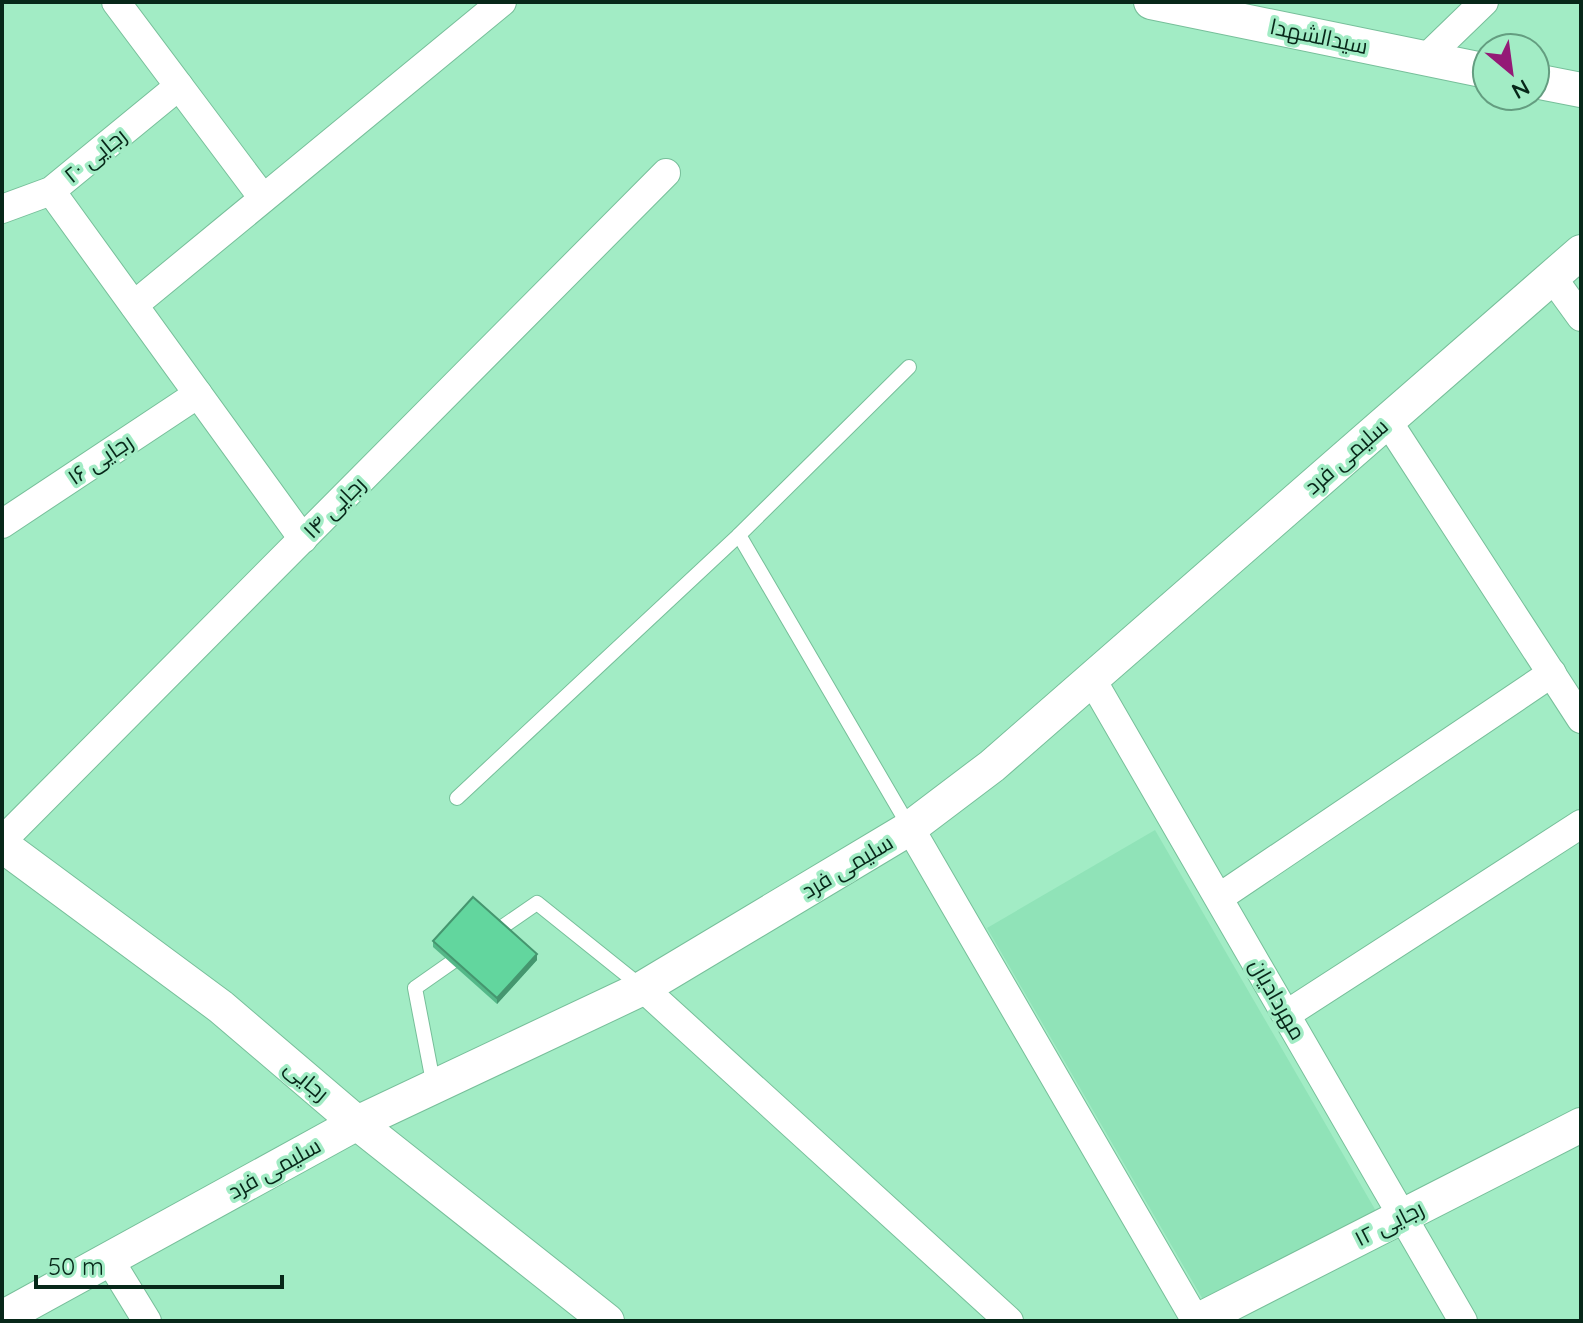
<svg xmlns="http://www.w3.org/2000/svg" width="1583" height="1323" viewBox="0 0 1583 1323" font-family="Quicksand,Cairo,sans-serif">
<style>
.built{fill:#90e3b8}
.lines{fill:none;stroke-linecap:round;stroke-linejoin:round}
.service-casing{stroke:#77bf9a;stroke-width:16}
.minor-casing{stroke:#77bf9a;stroke-width:30}
.tertiary-casing{stroke:#77bf9a;stroke-width:36}
.service{stroke:#fff;stroke-width:14}
.minor{stroke:#fff;stroke-width:28}
.tertiary{stroke:#fff;stroke-width:34}
.wall{fill:#54b888}
.shaded-wall{fill:#45966f}
.building{fill:#62d69e;stroke:#45966f;stroke-width:2}
.labels{text-anchor:middle;stroke-width:7;stroke-linejoin:round;paint-order:stroke}
.street-label{font-size:22px;fill:#072719;stroke:#a2ecc5}
</style>
<rect width="100%" height="100%" fill="#a2ecc5"/>
<polygon class="built" points="1155,830 1380,1218 1205,1303 987,928"/>
<g class="lines">
<g class="service-casing">
<g id="service">
<polyline points="739,535 910,828"/>
<polyline points="457,798 739,535 909,367"/>
<polyline points="492,934 537,903 643,988"/>
<polyline points="434,1087 415,988 465,953"/>
</g>
</g>
<g class="minor-casing">
<g id="minor">
<polyline points="116,2 263,198"/>
<polyline points="1426,58 1484,2"/>
<polyline points="51,191 303,539"/>
<polyline points="2,209 51,191 179,86"/>
<polyline points="1552,277 1581,317"/>
<polyline points="134,305 502,2"/>
<polyline points="1387,420 1581,719"/>
<polyline points="2,524 198,394"/>
<polyline points="1091,678 1463,1321"/>
<polyline points="910,828 1196,1321"/>
<polyline points="2,841 666,173"/>
<polyline points="1220,897 1552,673"/>
<polyline points="643,988 1009,1321"/>
<polyline points="1287,1014 1581,824"/>
<polyline points="109,1259 147,1321"/>
</g>
</g>
<g class="tertiary-casing">
<g id="tertiary">
<polyline points="1151,2 1487,71"/>
<polyline points="1535,81 1581,90"/>
<polyline points="2,845 221,1007 357,1123 607,1321"/>
<polyline points="2,1318 357,1123 643,988 910,828 992,766 1581,252"/>
<polyline points="1197,1321 1581,1125"/>
</g>
</g>
<use href="#service" class="service"/>
<use href="#minor" class="minor"/>
<use href="#tertiary" class="tertiary"/>
</g>
<polygon class="wall" points="433,941 537,960 497,1004 433,947"/>
<polygon class="shaded-wall" points="537,954 537,960 497,1004 497,998"/>
<polygon class="building" points="473,897 537,954 497,998 433,941"/>
<g class="labels">
<g class="street-label">
<text transform="translate(1319 36) rotate(12)" y="8">سیدالشهدا</text>
<text transform="translate(95 155) rotate(-39)" y="8">رجایی ۲۰</text>
<text transform="translate(1346 456) rotate(-41)" y="8">سلیمی فرد</text>
<text transform="translate(100 459) rotate(-34)" y="8">رجایی ۱۶</text>
<text transform="translate(334 507) rotate(-45)" y="8">رجایی ۱۴</text>
<text transform="translate(847 866) rotate(-31)" y="8">سلیمی فرد</text>
<text transform="translate(1278 999) rotate(60)" y="8">مهردادیان</text>
<text transform="translate(307 1080) rotate(40)" y="8">رجایی</text>
<text transform="translate(274 1168) rotate(-29)" y="8">سلیمی فرد</text>
<text transform="translate(1389 1223) rotate(-27)" y="8">رجایی ۱۲</text>
</g>
</g>
<rect width="1583" height="1323" fill="none" stroke="#072719" stroke-width="8"/>
<g transform="translate(1511 72) rotate(151)"><circle r="38" fill="#a2ecc5" stroke="#649d80" stroke-width="2"/>
<path d="M0-6L14 30L0 20L-14 30Z" fill="#941a76"/>
<text y="-12" font-size="22" font-weight="bold" text-anchor="middle" fill="#072719">N</text>
</g>
<path d="M36 1275v12h246v-12" fill="none" stroke="#072719" stroke-width="4"/>
<text x="48" y="1275" font-size="24" fill="#072719" stroke="#a2ecc5" stroke-width="6" paint-order="stroke">50 m</text>
</svg>
